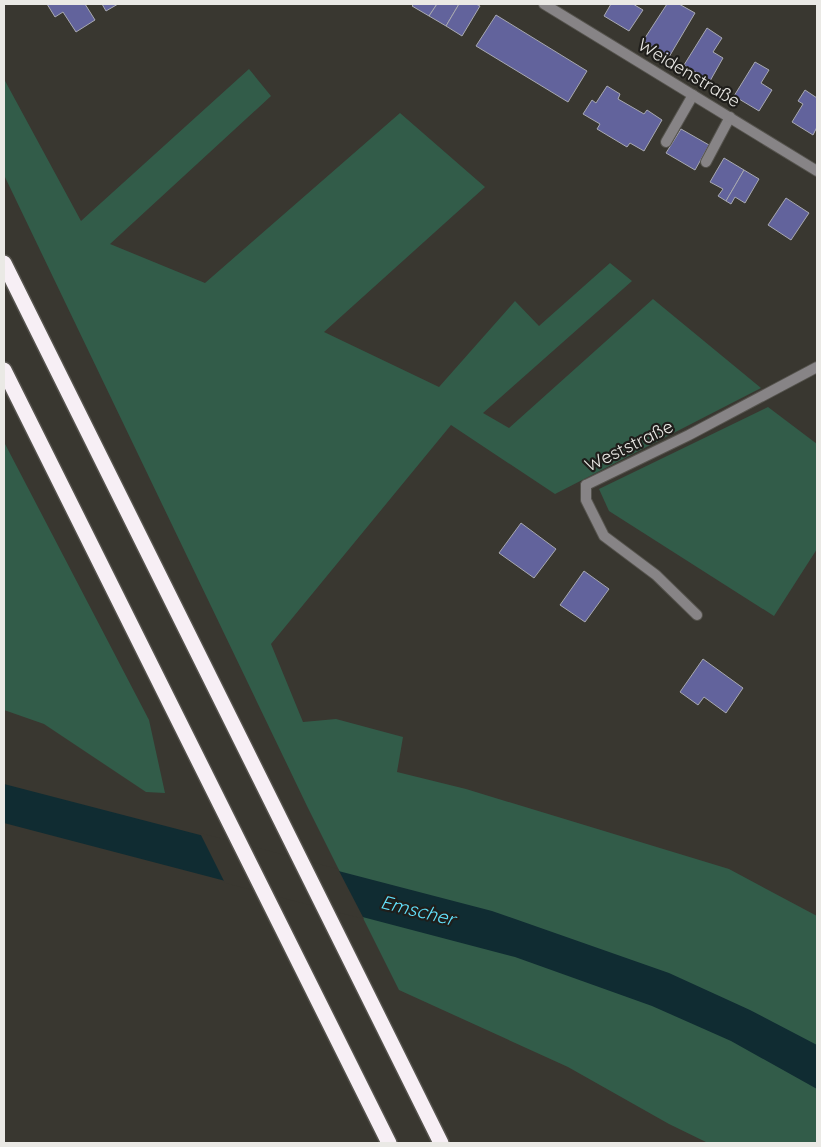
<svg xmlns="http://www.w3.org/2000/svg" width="821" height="1147" viewBox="0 0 821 1147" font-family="Quicksand,sans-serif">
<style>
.green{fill:#325c49}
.water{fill:#102c32}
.pier{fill:#393730}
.building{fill:#62639c;stroke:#a8a9b1}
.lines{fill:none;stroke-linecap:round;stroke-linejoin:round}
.service-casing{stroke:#55534d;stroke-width:12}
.minor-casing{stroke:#55534d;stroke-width:12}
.motorway-casing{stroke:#55534d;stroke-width:18}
.service{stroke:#878486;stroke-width:10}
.minor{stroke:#878486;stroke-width:10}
.motorway{stroke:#f7eff5;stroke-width:15}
.labels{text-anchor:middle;stroke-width:4.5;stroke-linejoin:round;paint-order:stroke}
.street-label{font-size:18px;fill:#eae9e5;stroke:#1f1e1b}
.water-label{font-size:19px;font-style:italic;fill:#63e3fe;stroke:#1f1e1b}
</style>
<rect width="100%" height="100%" fill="#393730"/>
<g class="green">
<polygon points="249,69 271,96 110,244 205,283 400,113 485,187 324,332 439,387 515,301 539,326 610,263 632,281 483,413 509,428 653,299 761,388 555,494 451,425 271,644 303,722 336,719 403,737 397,772 466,789 729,869 817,916 817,1143 708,1143 669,1124 568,1067 399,990 307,806 4,175 4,79 81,221"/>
<polygon points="768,407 817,444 817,549 774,616 609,511 599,489"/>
<polygon points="4,442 149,720 165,793 146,792 44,724 4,710"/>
</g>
<polygon class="water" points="4,784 492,911 669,973 750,1010 817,1045 817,1089 731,1041 652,1006 515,957 4,823"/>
<polygon class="pier" points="200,833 338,869 364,919 225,883"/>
<g class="building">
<polygon points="47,4 85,4 95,20 76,32 63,12 55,17"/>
<polygon points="102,4 118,4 106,11"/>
<polygon points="414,4 437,4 429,16 412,6"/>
<polygon points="437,4 459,4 446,26 429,16"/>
<polygon points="459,4 476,4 480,6 462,36 446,26"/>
<polygon points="611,4 633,4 643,10 629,31 604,16"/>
<polygon points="667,4 679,4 695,13 669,57 643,41"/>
<polygon points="496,15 587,71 568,102 476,46"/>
<polygon points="707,28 722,38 713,52 723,58 710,81 684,65"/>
<polygon points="755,62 769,70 761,83 772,90 759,111 734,96"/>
<polygon points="607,86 620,94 618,99 644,114 647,110 662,120 644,151 630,143 627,147 597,129 600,124 583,114 592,100 596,103"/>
<polygon points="805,90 817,98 817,127 813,135 792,122 803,104 798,101"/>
<polygon points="681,129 709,145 695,170 666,153"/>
<polygon points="724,158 744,170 726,201 718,196 723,189 710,182"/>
<polygon points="744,170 759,179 745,203 735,197 731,204 726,201"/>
<polygon points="786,198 809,213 791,240 768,225"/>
<polygon points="521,523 556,549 534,578 499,553"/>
<polygon points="584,571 609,589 585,622 560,605"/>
<polygon points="703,659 743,688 726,713 704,697 698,705 680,692"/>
</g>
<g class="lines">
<g class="service-casing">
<g id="service">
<polyline points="666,142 693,95"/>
<polyline points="706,162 730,117"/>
<polyline points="586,485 586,500 604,536 656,575 697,615"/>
</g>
</g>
<g class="minor-casing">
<g id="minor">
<polyline points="544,4 817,171"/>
<polyline points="586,485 689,435 817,367"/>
</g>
</g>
<g class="motorway-casing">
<g id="motorway">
<polyline points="4,263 441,1143"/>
<polyline points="4,370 389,1143"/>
</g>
</g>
<use href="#service" class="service"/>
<use href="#minor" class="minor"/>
<use href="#motorway" class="motorway"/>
</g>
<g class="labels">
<g class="street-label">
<text transform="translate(689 73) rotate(31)" y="6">Weidenstraße</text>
<text transform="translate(629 446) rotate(-26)" y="6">Weststraße</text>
</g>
<g class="water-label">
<text transform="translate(418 910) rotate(14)" y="7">Emscher</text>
</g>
</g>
<rect width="821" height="1147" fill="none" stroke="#eae9e5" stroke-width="10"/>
</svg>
